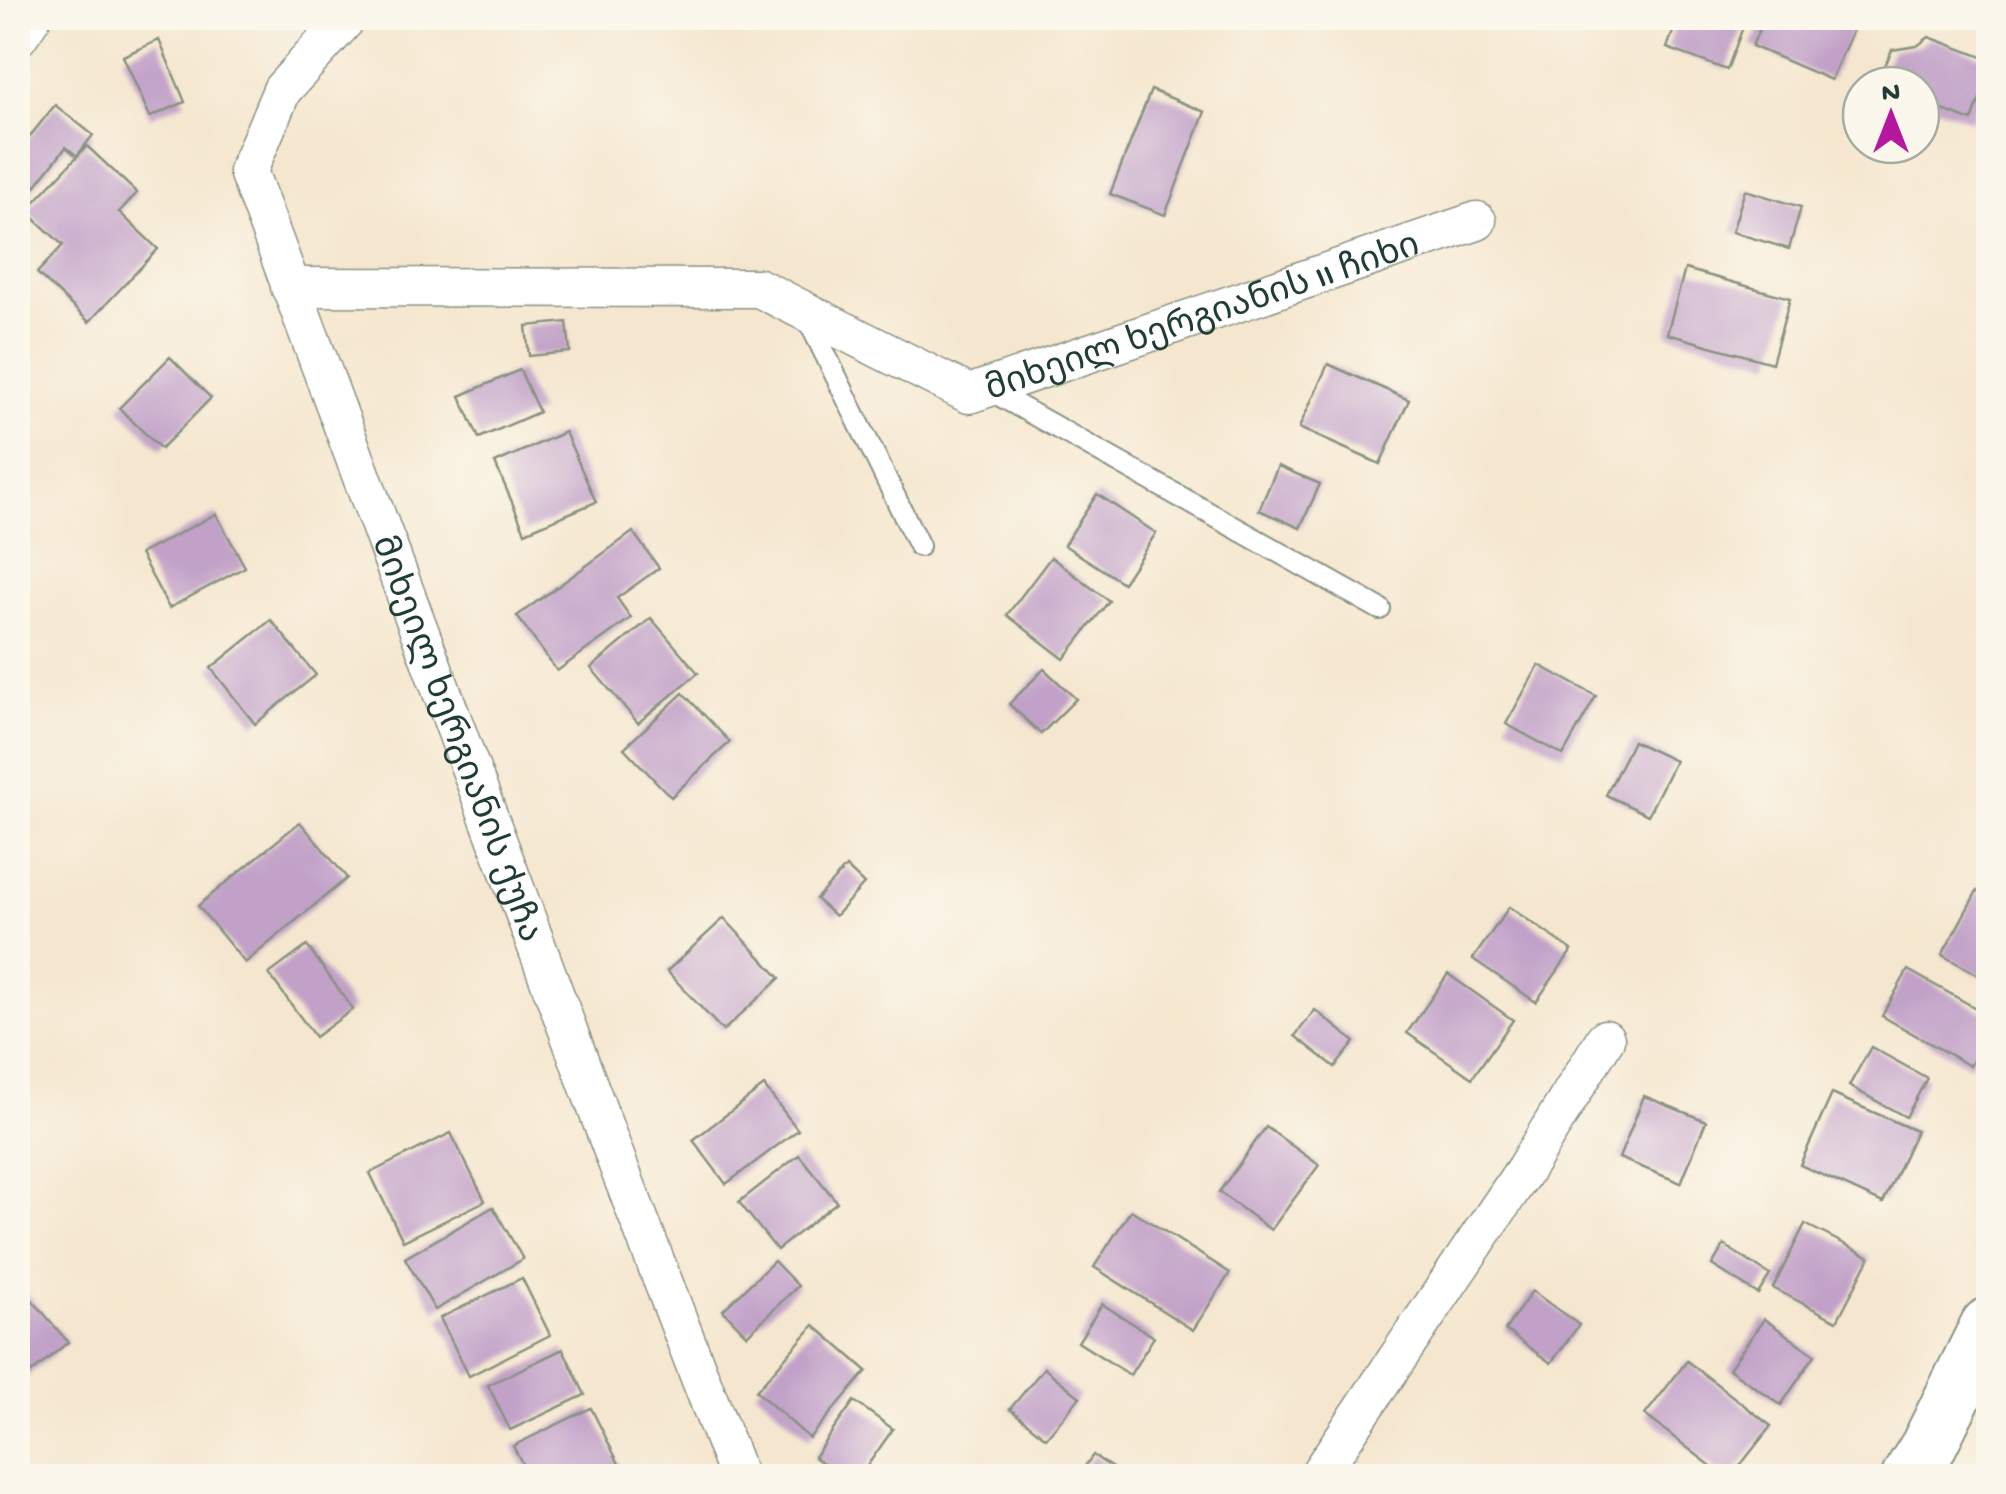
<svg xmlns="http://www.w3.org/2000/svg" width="2006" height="1494" viewBox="0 0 2006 1494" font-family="'Gochi Hand','Noto Sans Georgian',sans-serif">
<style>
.building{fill:#c1a1c8}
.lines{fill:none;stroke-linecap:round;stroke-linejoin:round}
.lane-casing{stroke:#8a9282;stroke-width:24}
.street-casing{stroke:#8a9282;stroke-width:41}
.primary-casing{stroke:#8a9282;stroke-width:59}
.lane{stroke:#fff;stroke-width:20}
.street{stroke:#fff;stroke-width:38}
.primary{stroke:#fff;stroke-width:55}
.rail{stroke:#1f3d34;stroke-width:8;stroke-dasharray:15 8;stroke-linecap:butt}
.labels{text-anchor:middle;stroke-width:9;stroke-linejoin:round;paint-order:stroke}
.street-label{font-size:35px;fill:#1f3d34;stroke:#fbf7ec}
</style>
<rect width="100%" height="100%" fill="#fbf7ec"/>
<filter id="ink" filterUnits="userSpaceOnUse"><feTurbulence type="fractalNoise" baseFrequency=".01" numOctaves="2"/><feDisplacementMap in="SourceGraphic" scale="20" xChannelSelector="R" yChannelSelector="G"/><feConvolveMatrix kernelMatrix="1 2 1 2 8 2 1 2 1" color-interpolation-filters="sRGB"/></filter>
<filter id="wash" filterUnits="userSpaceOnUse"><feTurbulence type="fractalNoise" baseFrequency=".0048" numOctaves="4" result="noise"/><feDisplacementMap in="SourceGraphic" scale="40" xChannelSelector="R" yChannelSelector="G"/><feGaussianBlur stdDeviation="2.25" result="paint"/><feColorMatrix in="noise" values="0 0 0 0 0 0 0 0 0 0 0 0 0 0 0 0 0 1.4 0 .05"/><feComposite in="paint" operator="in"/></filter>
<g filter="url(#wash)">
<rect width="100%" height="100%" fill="#f5e7cf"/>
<g id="blocks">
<g class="building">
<polygon points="1678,18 1746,19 1727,70 1667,48"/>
<polygon points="1764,18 1858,18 1831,80 1752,46"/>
<polygon points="1929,37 1988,59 1988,76 1972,121 1921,102 1921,85 1905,85 1905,80 1880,77 1892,50 1917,46"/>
<polygon points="159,40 185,102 150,117 123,56"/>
<polygon points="1151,90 1205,112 1165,215 1110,194"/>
<polygon points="55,105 93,135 77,156 66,147 18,208 18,151"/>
<polygon points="87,146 137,193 119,212 158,249 89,322 37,273 63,245 26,211"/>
<polygon points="1745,190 1801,207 1789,249 1732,232"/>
<polygon points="1685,269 1790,298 1772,363 1667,334"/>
<polygon points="567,322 570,352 529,356 526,326"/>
<polygon points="170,357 211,398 161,449 119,408"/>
<polygon points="1328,364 1409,400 1380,464 1299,428"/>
<polygon points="520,370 539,412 479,438 460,396"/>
<polygon points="565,432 596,502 525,532 495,463"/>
<polygon points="1278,466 1320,484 1300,528 1259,510"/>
<polygon points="1097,494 1156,533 1123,583 1064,545"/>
<polygon points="216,514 245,567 169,608 140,554"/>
<polygon points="633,532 659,568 617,598 631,618 557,671 517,616"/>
<polygon points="1051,557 1109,601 1064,659 1007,615"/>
<polygon points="651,618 698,673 638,723 591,668"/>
<polygon points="271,620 316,675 255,724 211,668"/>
<polygon points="1539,665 1596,696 1563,755 1506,724"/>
<polygon points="1044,669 1076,699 1041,734 1009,704"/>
<polygon points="683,693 730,742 671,797 624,748"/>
<polygon points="1633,741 1675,761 1648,815 1606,795"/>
<polygon points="300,822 347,878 245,963 198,906"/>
<polygon points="846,867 864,884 835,916 816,899"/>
<polygon points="1977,891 1988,897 1988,980 1942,955"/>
<polygon points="1509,907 1572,950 1536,1002 1473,959"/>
<polygon points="724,918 780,978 723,1031 667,971"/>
<polygon points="307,946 353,1009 315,1037 269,974"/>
<polygon points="1908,970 1988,1015 1988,1034 1970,1066 1882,1016"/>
<polygon points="1448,974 1513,1020 1472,1078 1407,1033"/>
<polygon points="1315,1010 1355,1042 1335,1067 1295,1036"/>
<polygon points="1871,1047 1927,1078 1906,1117 1849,1086"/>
<polygon points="764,1086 798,1130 726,1184 693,1140"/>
<polygon points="1832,1094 1916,1131 1883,1203 1800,1165"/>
<polygon points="1644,1096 1706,1121 1681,1183 1619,1158"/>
<polygon points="1266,1127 1319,1165 1271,1230 1219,1192"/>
<polygon points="451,1133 485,1201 403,1241 370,1173"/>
<polygon points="799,1155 837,1202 777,1250 739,1202"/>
<polygon points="493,1207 523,1259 435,1310 405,1258"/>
<polygon points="1131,1210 1230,1273 1193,1330 1094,1267"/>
<polygon points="1805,1224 1870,1257 1837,1321 1773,1288"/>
<polygon points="1724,1245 1770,1275 1758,1294 1712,1265"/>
<polygon points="774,1261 798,1286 747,1335 723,1310"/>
<polygon points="522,1278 550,1335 469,1376 440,1318"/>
<polygon points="18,1283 68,1342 18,1384"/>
<polygon points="1532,1291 1579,1325 1551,1363 1505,1330"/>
<polygon points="1102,1304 1154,1337 1130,1375 1078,1342"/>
<polygon points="1764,1319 1815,1355 1781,1405 1729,1369"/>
<polygon points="814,1325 867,1371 809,1438 756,1391"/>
<polygon points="563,1349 585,1395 510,1430 488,1385"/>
<polygon points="1687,1361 1771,1426 1732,1476 1724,1476 1645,1415"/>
<polygon points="1044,1368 1080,1397 1046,1438 1010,1409"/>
<polygon points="854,1401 893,1429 860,1476 842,1476 814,1457"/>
<polygon points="591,1408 621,1468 604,1476 529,1476 513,1446"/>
<polygon points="1093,1455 1124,1476 1078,1476"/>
</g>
</g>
</g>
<g filter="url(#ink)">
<use href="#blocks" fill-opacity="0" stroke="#8a9282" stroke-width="2.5"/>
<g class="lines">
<g class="lane-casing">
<g id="lane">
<polyline points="807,317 919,546"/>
<polyline points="988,389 1380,609"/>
</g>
</g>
<g class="street-casing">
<g id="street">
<path id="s1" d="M347,18L282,90L248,171L620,1170L738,1476"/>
<polyline points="18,37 31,18"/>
<path id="s2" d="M290,287L759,288L969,394L1477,221"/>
<polyline points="1318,1476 1525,1169 1605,1039"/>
</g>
</g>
<g class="primary-casing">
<polyline id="primary" points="1910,1476 1928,1447 1988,1326"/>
</g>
<use href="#lane" class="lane"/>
<use href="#street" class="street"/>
<use href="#primary" class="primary"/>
<polyline class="rail" points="1986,1476 1988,1472"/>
</g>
</g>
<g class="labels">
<g class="street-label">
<text dy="12" stroke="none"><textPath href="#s2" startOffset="950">მიხეილ ხერგიანის II ჩიხი</textPath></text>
<text dy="12" stroke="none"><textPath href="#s1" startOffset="790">მიხეილ ხერგიანის ქუჩა</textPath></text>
</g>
</g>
<rect width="2006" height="1494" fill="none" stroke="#fbf7ec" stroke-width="60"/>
<g transform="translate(1891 115)"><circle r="48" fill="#fbf7ec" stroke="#a3ada2" stroke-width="2.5"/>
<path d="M0-8L18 38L0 25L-18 38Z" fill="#b5179e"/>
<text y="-15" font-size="28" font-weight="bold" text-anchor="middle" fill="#1f3d34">N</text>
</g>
</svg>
